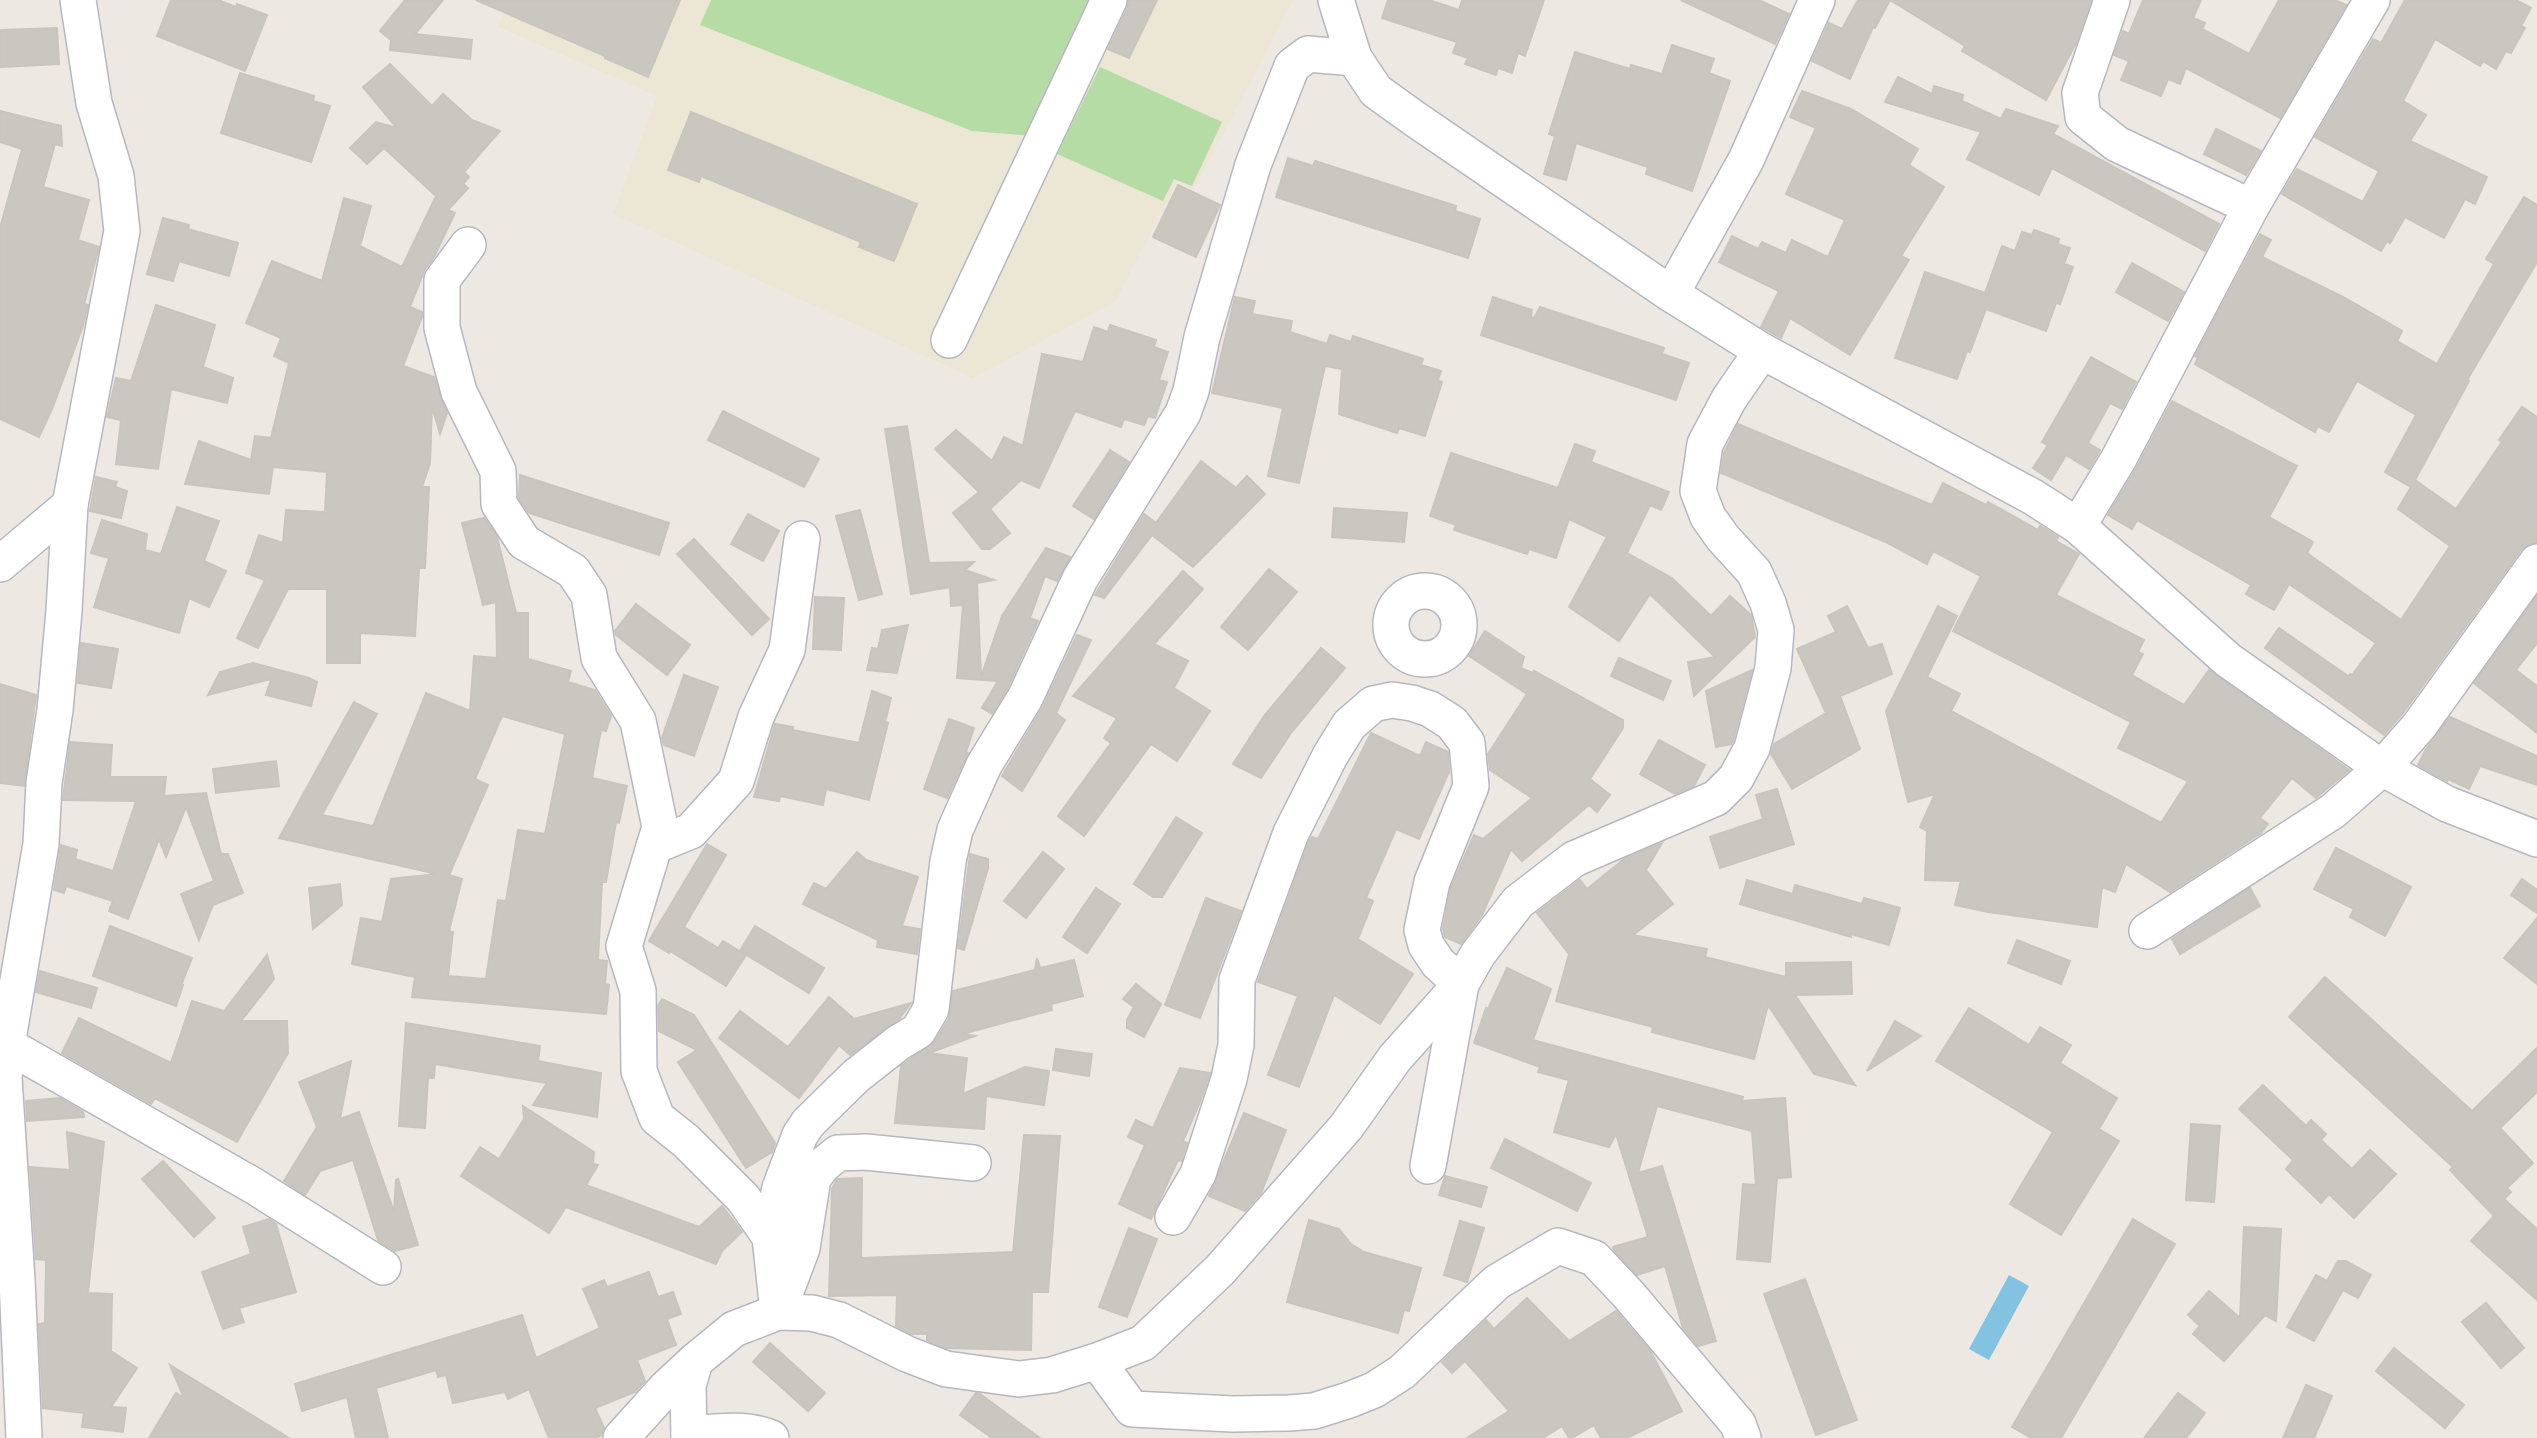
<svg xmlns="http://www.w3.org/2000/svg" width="2537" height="1438" viewBox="0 0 2537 1438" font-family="'Sofia Sans Condensed',sans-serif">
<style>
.education{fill:#ece6d4}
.green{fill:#b6dca6}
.water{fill:#83c3e1}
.building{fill:#cac7c0;stroke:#c9c5bc;stroke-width:2;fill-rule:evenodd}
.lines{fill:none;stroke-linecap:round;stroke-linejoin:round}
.minor-casing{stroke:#b6b7c0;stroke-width:38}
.minor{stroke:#fff;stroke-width:35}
</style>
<rect width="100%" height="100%" fill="#ede9e2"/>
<polygon class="education" points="510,0 1293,0 1194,190 1177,182 1115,302 973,378 613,214 657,96 498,27"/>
<g class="green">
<polygon points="711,0 1097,0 1033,136 972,131 700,25"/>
<polygon points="1100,67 1222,122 1192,186 1174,179 1163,201 1057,154"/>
</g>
<polygon class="water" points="2009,1275 2029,1286 1989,1360 1969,1349"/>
<g class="building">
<polygon points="171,0 218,0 236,7 237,4 267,15 245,71 157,36"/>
<polygon points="405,0 443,0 415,34 472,40 470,59 390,50 391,40 380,31"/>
<polygon points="476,0 680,0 648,77 605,58 605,56"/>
<polygon points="1129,0 1157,0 1129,58 1108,49 1127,9"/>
<polygon points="1388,0 1429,0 1459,10 1462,0 1544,0 1525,56 1518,53 1512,73 1498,68 1496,75 1465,64 1468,58 1453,53 1457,42 1382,18"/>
<polygon points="1681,0 1759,0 1789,14 1775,44"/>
<polygon points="1858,0 2091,0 2076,43 2046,100 1962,51 1965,46 1890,0 1875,28 1873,27 1850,79 1812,61 1829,23 1842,29"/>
<polygon points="2143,0 2201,0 2193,18 2205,23 2202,29 2249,54 2279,0 2335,0 2346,5 2280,118 2186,68 2180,84 2168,79 2161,96 2121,80 2129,61 2114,55 2123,31 2129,34"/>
<polygon points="2405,0 2516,0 2531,8 2521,26 2525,28 2511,53 2506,51 2496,69 2483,61 2480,66 2435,39 2403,101 2426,115 2410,141 2487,177 2475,204 2465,199 2444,238 2405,217 2390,243 2387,241 2381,251 2282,194 2297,169 2363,202 2379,171 2315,137 2373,39 2381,43"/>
<polygon points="57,28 59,64 0,67 0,30"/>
<polygon points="1672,45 1714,59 1709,73 1730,81 1692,191 1646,174 1648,167 1576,143 1566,180 1544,174 1555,136 1549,134 1575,52 1630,69 1631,65 1662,74"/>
<polygon points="390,64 432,106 443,94 472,120 500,131 464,172 469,177 463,184 468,188 448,210 455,213 434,257 425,269 410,307 422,312 422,317 403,366 434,377 447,413 440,434 432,406 430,463 422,487 429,487 425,568 419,568 415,636 360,633 360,663 327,663 327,589 288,589 258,648 237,638 265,580 246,573 259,535 283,543 286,510 325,512 327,472 273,467 269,494 185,484 199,441 251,460 255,436 271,438 289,363 274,356 281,338 246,323 272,261 322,281 344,198 371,206 360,246 402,267 436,196 384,148 367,164 350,148 376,122 397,128 363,87"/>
<polygon points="240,73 314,96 313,101 330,106 311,162 221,133"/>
<polygon points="1898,77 1932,94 1934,86 1963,95 1962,101 2001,119 2006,109 2058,126 2053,134 2219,224 2205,251 2052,168 2039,195 1967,159 1981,132 1885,102"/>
<polygon points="1802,91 1851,109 1918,149 1909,165 1944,187 1901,256 1909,260 1850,355 1790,318 1781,338 1761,327 1779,291 1719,262 1732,236 1758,249 1762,242 1786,253 1792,240 1828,257 1845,220 1786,194 1816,128 1790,117"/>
<polygon points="0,111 61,126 62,146 55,144 43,187 89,200 78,240 99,247 84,304 88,305 83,326 52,409 39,437 0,419 0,228 22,149 0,142"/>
<polygon points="691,112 917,204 894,261 859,247 861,242 701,176 699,182 668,170"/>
<polygon points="2216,129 2261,151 2246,175 2204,154"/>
<polygon points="1288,158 1313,166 1315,161 1456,206 1455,211 1480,219 1468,258 1276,197"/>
<polygon points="1178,185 1220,205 1196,257 1153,237"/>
<polygon points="2524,197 2537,205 2537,262 2467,380 2469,381 2415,480 2456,509 2502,442 2499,440 2522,407 2537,417 2537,542 2528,544 2521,550 2403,713 2384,735 2265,648 2279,628 2348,676 2350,674 2352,675 2376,643 2289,584 2274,610 2246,594 2251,585 2137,520 2132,529 2108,515 2136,469 2172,401 2297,466 2269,517 2313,542 2307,553 2401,620 2450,546 2398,509 2411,487 2385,472 2416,415 2357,381 2329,432 2318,426 2315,432 2195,364 2198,358 2195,356 2260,234 2271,240 2262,257 2343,297 2402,331 2397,341 2437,364 2494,264 2486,259"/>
<polygon points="163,218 189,225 188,229 238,243 229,276 179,261 173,281 147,274"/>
<polygon points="2034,230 2059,239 2058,244 2070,248 2064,264 2073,267 2060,304 2056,303 2046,331 1986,309 1970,352 1967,351 1957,379 1895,358 1925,272 1985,293 2002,246 2015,251 2022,232 2032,235"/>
<polygon points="2132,263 2184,292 2168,321 2116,292"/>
<polygon points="1235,297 1255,301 1252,314 1292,321 1290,332 1327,344 1330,335 1351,342 1353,336 1423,359 1421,365 1441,371 1438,380 1442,382 1425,436 1399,428 1397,433 1339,414 1342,369 1325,366 1299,483 1268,476 1283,408 1212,393"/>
<polygon points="1493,297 1532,310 1531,317 1534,318 1540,307 1664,348 1662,354 1689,363 1676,400 1481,335"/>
<polygon points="156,305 215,325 203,367 233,378 227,403 171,389 158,469 116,464 121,420 107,417 116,378 131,381"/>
<polygon points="1110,325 1156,340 1154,347 1168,352 1159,380 1167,382 1155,418 1148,416 1144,425 1124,419 1121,427 1075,411 1039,488 1021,480 990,509 1010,533 990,549 982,549 953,513 979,492 935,449 956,430 992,461 1004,437 1023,446 1042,354 1083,362 1094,327 1108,332"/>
<polygon points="2091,357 2136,382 2122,409 2110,403 2088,443 2100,450 2089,469 2066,455 2051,480 2033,468 2048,445 2042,442"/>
<polygon points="723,411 819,459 804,487 708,440"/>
<polygon points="1738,424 1932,505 1943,483 1986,505 1988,502 2038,530 2040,526 2058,537 2056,541 2079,554 2056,595 2144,640 2138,652 2143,654 2132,675 2184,705 2209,670 2349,770 2316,798 2292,778 2260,818 2268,824 2261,833 2170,892 2126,864 2115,892 2102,887 2097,927 1988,912 1955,905 1961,881 1925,880 1927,831 1920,827 1935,794 1908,802 1886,711 1938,606 1957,616 1927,677 1960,694 1951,711 2161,823 2188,781 2118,748 2131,722 1953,631 1981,576 1933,551 1927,564 1888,543 1721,473 1724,453"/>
<polygon points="907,426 929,563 974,562 965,570 994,580 977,583 981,677 1002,616 1046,548 1070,557 1057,581 1045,576 1030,618 1038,621 1007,689 992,714 982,708 998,681 957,678 963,605 951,606 950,587 911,594 885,429"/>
<polygon points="1575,444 1595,451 1591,462 1669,492 1661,510 1650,505 1627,553 1672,578 1711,616 1730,596 1751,615 1755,637 1694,696 1688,662 1715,657 1650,594 1619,641 1569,607 1607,537 1569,519 1556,558 1529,549 1527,554 1454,530 1456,525 1430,516 1451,453 1558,488"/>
<polygon points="1110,450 1129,462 1094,519 1073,506"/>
<polygon points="1201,461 1236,488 1247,476 1265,494 1193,567 1152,535 1104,598 1095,595 1144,514 1156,523"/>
<polygon points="520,475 669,523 659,555 529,513 519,498"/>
<polygon points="96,477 117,482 115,487 127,491 121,518 90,511"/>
<polygon points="177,507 219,521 204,561 226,571 209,607 189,598 179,633 94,607 109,558 91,553 102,520 147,534 145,550 161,554"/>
<polygon points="1334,508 1407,513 1404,542 1332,537"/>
<polygon points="860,510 882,594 859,600 836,516"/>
<polygon points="748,514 779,531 763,561 731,544"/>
<path d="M484,518L497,537L516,613H528V659L571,671L568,682L595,690L611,716L606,731L601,730L592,778L627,786L619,823L616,822L606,882H602L598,960L607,961L605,984L609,985L606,1014L412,997L415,977L352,964L361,918L382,922L391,879L437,874L279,838L354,702L377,714L322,815L373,826L426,693L470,711L474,656L497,658L496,602L483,605L462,523ZM502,716L565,734L545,834L518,830L506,901L498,900L486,979L448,976L453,932L449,931L462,879L449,875L488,785L475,779Z"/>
<polygon points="694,539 769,619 752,635 677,554"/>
<polygon points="1269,569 1297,592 1248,650 1221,627"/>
<polygon points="1183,571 1203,589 1154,644 1188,661 1174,688 1210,711 1177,761 1151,744 1084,836 1058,816 1111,743 1104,738 1117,718 1073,696"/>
<polygon points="2537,596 2537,643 2516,670 2537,686 2537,733 2474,683"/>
<polygon points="815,597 844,598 841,650 813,649"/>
<polygon points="636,604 690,645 667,675 616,635 615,631"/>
<polygon points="1847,606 1868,648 1882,644 1892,674 1840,696 1860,749 1792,789 1771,754 1774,744 1826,713 1797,649 1836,632 1828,616"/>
<polygon points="908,625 897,673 867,670 872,648 878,649 882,630"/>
<polygon points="1485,631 1524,657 1521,668 1533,673 1534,671 1623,720 1623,728 1590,779 1610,795 1597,812 1589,805 1522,861 1511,849 1482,915 1461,944 1445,937 1443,929 1451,888 1474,835 1483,839 1532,798 1490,770 1488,754 1527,694 1469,656"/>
<polygon points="1077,635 1091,640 1056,713 1065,720 1022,791 1002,776 1043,707"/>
<polygon points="81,643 118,649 111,688 78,683"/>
<polygon points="1321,648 1345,668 1291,733 1261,778 1233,764 1264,716"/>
<polygon points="1619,658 1671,681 1663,700 1611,676"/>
<polygon points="253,663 309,678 317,682 311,706 266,695 271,679 208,695 220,672"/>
<polygon points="1752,670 1733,741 1731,744 1716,747 1706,691"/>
<polygon points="684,675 718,687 694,756 664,745 662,738"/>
<polygon points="0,684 36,695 24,786 0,783"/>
<polygon points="872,691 891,698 885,722 888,723 869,800 826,789 823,805 780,796 779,801 754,797 775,724 793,727 793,730 859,743"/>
<polygon points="2450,717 2537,756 2537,785 2480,766 2469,789 2448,779 2447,781 2418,765 2426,749"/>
<polygon points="949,719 974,728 966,752 968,753 947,798 924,789"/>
<polygon points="1371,733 1420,756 1426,742 1448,752 1449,772 1419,839 1396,829 1366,898 1373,901 1358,939 1413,974 1380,1024 1334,995 1299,1087 1268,1075 1298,996 1258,982 1309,841 1312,837 1318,839"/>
<polygon points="1659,740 1705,765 1694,786 1675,794 1640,774"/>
<polygon points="70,742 112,745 110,777 166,777 164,796 206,793 221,854 228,854 243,893 213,905 199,940 181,894 214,881 186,807 166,857 159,839 128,919 109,911 113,901 66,886 64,893 54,890 61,845 77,850 75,859 113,871 136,801 63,800"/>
<polygon points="276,761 279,786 216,793 213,769"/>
<polygon points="1777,789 1794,844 1720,868 1710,837 1763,819 1756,795"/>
<polygon points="1176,817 1202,833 1162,897 1153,897 1134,884"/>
<polygon points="1662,843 1646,870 1673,904 1633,935 1707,949 1705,957 1786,977 1786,963 1851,962 1852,994 1795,995 1855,1085 1814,1074 1768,1005 1754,1059 1652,1032 1653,1027 1556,1001 1569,954 1537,913 1580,880 1587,889 1624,859"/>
<polygon points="707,844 726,855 684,927 718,948 723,941 746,955 726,986 670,951 669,953 649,941"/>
<polygon points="2336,848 2411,887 2385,936 2350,917 2354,909 2314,889"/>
<polygon points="857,852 866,860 918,877 902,926 920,929 917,954 877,947 878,940 803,904 814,883 826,889"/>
<polygon points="1043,852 1064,869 1026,918 1004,901"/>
<polygon points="970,854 988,859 988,868 964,950 958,948"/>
<polygon points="2522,879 2537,890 2537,913 2511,895"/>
<polygon points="1747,880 1793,894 1795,885 1862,904 1864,898 1900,908 1889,945 1851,934 1851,937 1740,904"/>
<polygon points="340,884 342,905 313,929 309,888"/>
<polygon points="1096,888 1120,904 1087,953 1063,937"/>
<polygon points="2250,888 2260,906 2180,954 2172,939"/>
<polygon points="1206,898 1241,911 1200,1018 1165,1005"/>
<polygon points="2537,918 2537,984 2504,958"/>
<polygon points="110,926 192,958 181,985 183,985 176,1006 93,976"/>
<polygon points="755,926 824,968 809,993 740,951"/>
<polygon points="2017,940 2070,961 2061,984 2008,963"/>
<polygon points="267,955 274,979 241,1021 287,1021 288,1053 237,1142 155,1098 151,1104 62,1053 79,1018 171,1063 192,1001 224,1011"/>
<polygon points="1037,958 1040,968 1074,960 1083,996 1051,1004 1052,1010 962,1034 975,1036 929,1053 967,1058 963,1094 1025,1067 1049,1071 1044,1105 986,1096 984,1129 895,1123 901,1066 935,1041 949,1019 953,991 1035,970"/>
<polygon points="1507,968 1551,989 1533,1040 1743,1097 1742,1101 1785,1098 1791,1177 1777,1178 1770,1262 1737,1259 1743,1184 1756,1185 1752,1131 1657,1106 1638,1173 1662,1166 1716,1341 1698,1346 1683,1328 1665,1266 1637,1275 1614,1250 1613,1247 1648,1237 1616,1134 1609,1147 1554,1132 1569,1080 1538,1072 1540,1067 1474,1043 1486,1008 1488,1009"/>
<polygon points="40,971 97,988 91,1008 36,992"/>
<polygon points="2325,977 2472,1111 2537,1048 2537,1092 2500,1128 2533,1163 2507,1188 2511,1192 2504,1199 2537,1229 2537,1300 2471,1241 2494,1216 2450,1170 2453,1167 2289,1017"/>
<polygon points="1136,984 1161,1004 1144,1037 1127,1028 1127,1020 1134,1007 1123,999"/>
<polygon points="829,997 854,1019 911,1003 899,1019 850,1055 839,1045 799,1098 719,1038 740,1011 788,1047"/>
<polygon points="662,999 694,1015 775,1143 772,1152 746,1168 678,1062 697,1050 659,1031 658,1006"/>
<polygon points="1969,1008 2029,1045 2040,1027 2071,1045 2060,1063 2117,1098 2099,1129 2119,1141 2061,1235 2010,1204 2053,1132 1936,1061"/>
<polygon points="1895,1021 1921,1036 1867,1071"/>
<polygon points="406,1023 540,1046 538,1061 601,1073 597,1117 533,1105 547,1083 435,1064 434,1078 428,1078 425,1128 399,1126"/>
<polygon points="1056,1049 1092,1054 1089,1076 1053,1070"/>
<polygon points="351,1061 340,1119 359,1112 394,1212 396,1180 398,1179 418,1245 395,1251 378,1240 353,1160 320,1171 305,1195 284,1181 317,1127 299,1082"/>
<polygon points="1180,1068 1210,1073 1200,1102 1183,1141 1187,1143 1181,1161 1178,1160 1151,1219 1119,1204 1145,1145 1128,1137 1136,1120 1153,1128"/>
<polygon points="2263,1085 2306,1126 2311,1120 2326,1134 2321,1140 2352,1169 2370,1150 2396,1174 2354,1218 2329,1194 2321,1203 2286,1169 2293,1160 2239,1109"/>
<polygon points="60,1098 83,1112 84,1117 27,1121 26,1101"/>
<polygon points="523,1106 594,1152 593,1164 598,1165 586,1185 699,1227 722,1206 742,1232 722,1251 716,1264 566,1207 549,1233 461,1176 480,1147 499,1159 524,1119"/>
<polygon points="1244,1113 1286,1130 1261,1193 1245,1211 1209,1196"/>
<polygon points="2191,1124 2220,1126 2214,1202 2186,1200"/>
<polygon points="67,1132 104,1142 88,1293 112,1294 111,1351 137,1368 111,1407 126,1408 123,1432 82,1427 84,1413 43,1408 39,1324 45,1323 46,1260 36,1259 30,1167 70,1170"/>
<polygon points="1024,1135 1060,1136 1048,1292 1032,1292 1031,1350 946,1348 927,1340 927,1334 911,1334 896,1326 897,1295 829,1296 832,1189 837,1179 862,1178 861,1258 1013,1252"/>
<polygon points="1505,1139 1591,1183 1577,1211 1491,1168"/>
<polygon points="163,1161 215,1218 194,1237 142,1179"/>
<polygon points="1445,1176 1487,1187 1481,1207 1439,1195"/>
<polygon points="269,1219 276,1224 296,1292 239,1308 244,1322 223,1329 202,1272 251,1254 243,1227"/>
<polygon points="2133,1219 2175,1244 2061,1438 2031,1438 2012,1427"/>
<polygon points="1309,1220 1339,1229 1351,1244 1364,1252 1421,1268 1409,1311 1404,1310 1398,1333 1287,1302"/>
<polygon points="1460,1221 1484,1228 1467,1282 1444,1275"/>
<polygon points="2244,1227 2281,1229 2276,1321 2265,1315 2224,1361 2193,1334 2200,1326 2188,1315 2209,1291 2240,1318"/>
<polygon points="1129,1228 1157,1239 1127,1317 1099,1307"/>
<polygon points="2338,1261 2346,1261 2371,1275 2358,1298 2343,1290 2314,1341 2287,1327 2316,1275 2327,1281"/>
<polygon points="649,1272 658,1297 673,1292 681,1314 667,1319 676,1345 637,1360 645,1381 635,1392 595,1408 604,1428 601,1435 596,1438 549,1438 529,1389 508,1399 505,1392 453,1403 446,1375 438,1377 436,1370 376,1388 388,1438 356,1438 347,1397 302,1411 295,1384 522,1315 536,1358 600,1328 583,1289 604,1280 607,1287"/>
<polygon points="1805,1279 1857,1420 1816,1435 1764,1294"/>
<polygon points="1527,1298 1569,1341 1616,1311 1651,1352 1682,1411 1627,1438 1601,1438 1594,1425 1572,1438 1569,1438 1562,1426 1543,1438 1467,1438 1509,1411 1465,1361 1452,1373 1442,1362 1486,1320 1494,1329"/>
<polygon points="2486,1303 2524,1348 2501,1368 2462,1322"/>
<polygon points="770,1343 825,1393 808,1411 753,1362"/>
<polygon points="2394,1348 2464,1405 2445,1428 2376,1371"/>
<polygon points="170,1365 289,1438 149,1438 176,1393 184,1398"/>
<polygon points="2306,1385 2332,1396 2314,1438 2283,1438"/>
<polygon points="976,1393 980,1394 1040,1438 992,1438 960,1415"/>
<polygon points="2178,1393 2205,1413 2186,1438 2144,1438"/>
</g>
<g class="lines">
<g class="minor-casing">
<g id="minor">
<polyline points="78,0 94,103 116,176 122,231 70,505 64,611 55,710 44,783 41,844 7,1045 254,1186 383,1267"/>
<polyline points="1336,0 1354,58 1376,91 1415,119 1671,294 1762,351 2033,497 2078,526 2228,660 2382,768 2447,804 2537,839"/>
<polyline points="2112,0 2080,93 2083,117 2117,144 2251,207"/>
<polyline points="468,245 442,280 442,328 459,392 498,471 499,504 524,542 573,571 589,595 599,658 638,721 660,827 624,946 638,991 639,1071 657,1118 686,1141 743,1198 770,1237 778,1312 802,1248 813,1178 823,1165 838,1153 866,1152 973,1163"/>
<polyline points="1671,294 1746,160 1817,0"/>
<polyline points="949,340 1109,0"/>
<polyline points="2078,526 2118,460 2251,207 2372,0"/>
<polyline points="0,564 70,505"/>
<circle cx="1425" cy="625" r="34"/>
<polyline points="654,846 691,831 736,781 756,717 787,650 802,539"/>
<polyline points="2147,931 2333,811 2382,768 2419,726 2537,562"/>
<polyline points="7,1045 4,1078 17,1280 24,1438"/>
<polyline points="1173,1217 1198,1174 1229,1079 1236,1045 1237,980 1291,833 1330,756 1349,725 1373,704 1392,700 1412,703 1430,709 1452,723 1467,743 1471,786 1432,882 1422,930 1426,945 1438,963 1461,984 1428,1166"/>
<polyline points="770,1237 780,1188 800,1135 808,1123 856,1076 898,1043 918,1031 931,1009 948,861 955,830 984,765 1025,698 1080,579 1183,413 1191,391 1202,337 1253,165 1292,66 1308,54 1354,58"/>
<polyline points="1097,1361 1132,1409 1233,1414 1289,1413 1314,1411 1349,1400 1374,1390 1402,1372 1497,1282 1558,1246 1594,1258 1628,1294 1738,1424 1743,1438"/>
<path d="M689,1434C715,1432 746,1427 771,1438"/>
<polyline points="621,1438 666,1388 695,1361"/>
<polyline points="689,1438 688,1386 695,1361 734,1329 778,1312 812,1313 839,1320 907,1354 946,1369 1019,1379 1052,1375 1097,1361 1143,1343 1220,1270 1346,1127 1395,1058 1461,984 1478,954 1518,902 1574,859 1716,798 1736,778 1752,748 1773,668 1776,630 1768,603 1754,572 1723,538 1708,517 1698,491 1705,444 1729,399 1762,351"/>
</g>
</g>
<use href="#minor" class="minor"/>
</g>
</svg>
